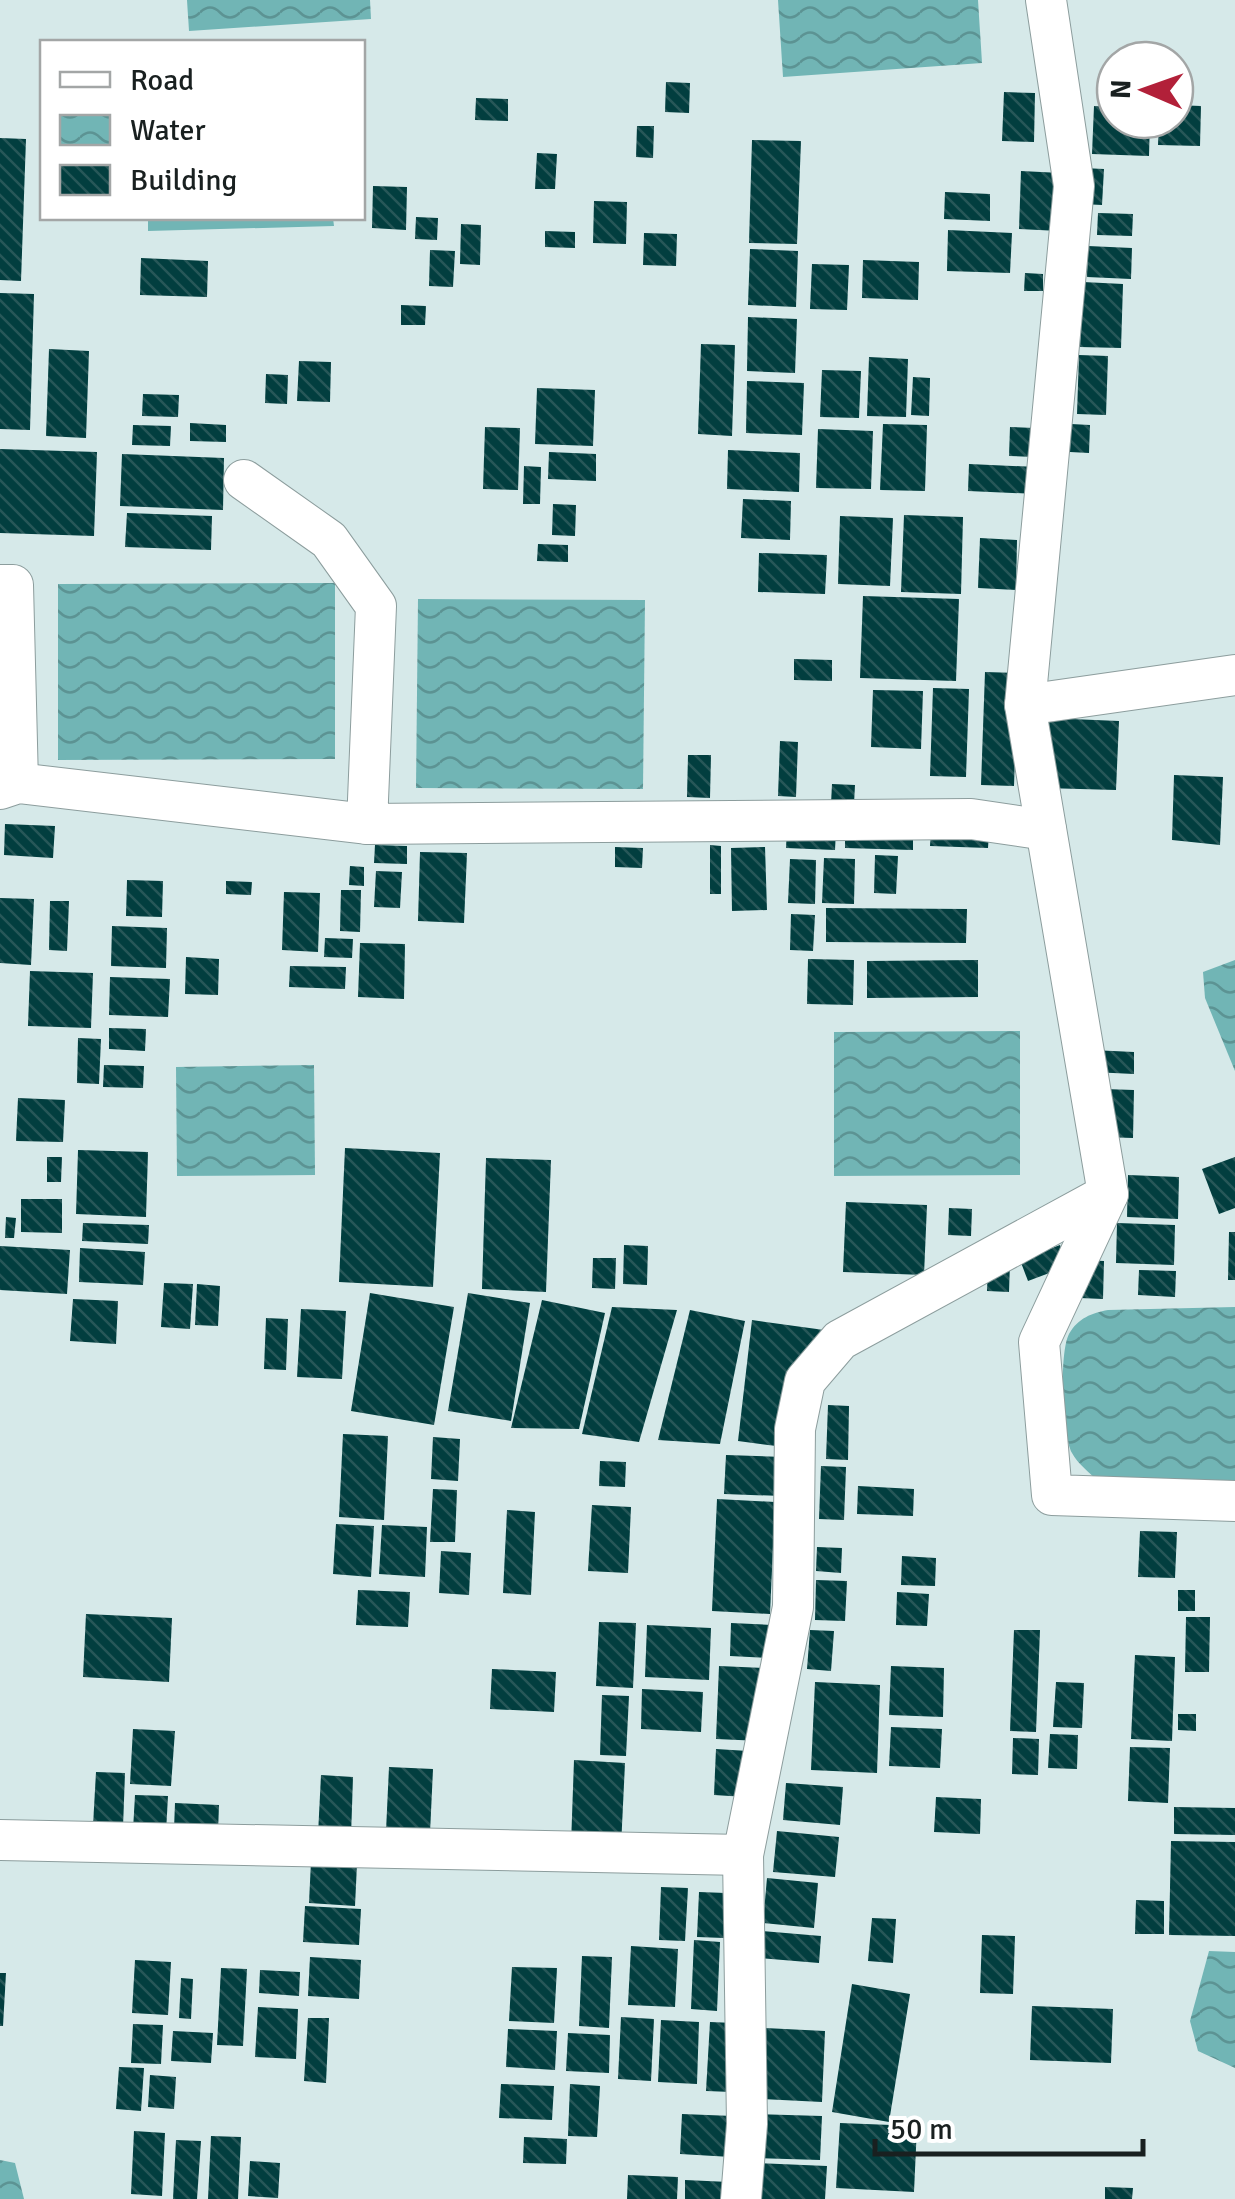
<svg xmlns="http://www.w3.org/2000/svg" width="1235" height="2199" viewBox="0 0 1235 2199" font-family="Signika,sans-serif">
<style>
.water{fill:url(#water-waves)}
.building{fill:url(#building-back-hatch)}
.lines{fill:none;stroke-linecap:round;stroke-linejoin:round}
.street-casing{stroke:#8c9d9d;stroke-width:42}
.street{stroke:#fff;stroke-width:40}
</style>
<defs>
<pattern id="water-waves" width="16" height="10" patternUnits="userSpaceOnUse" patternTransform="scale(2.5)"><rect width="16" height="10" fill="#71b5b5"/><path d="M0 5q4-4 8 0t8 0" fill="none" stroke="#5c9393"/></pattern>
<pattern id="building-back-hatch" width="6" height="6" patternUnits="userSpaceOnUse" patternTransform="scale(2.5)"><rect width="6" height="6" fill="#023e3f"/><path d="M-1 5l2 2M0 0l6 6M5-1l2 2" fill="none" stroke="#275758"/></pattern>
</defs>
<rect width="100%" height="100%" fill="#d6e9e9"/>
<g class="water">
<polygon points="187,0 370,0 371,19 189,31"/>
<polygon points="778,0 978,0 982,63 783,77"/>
<polygon points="148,218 333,218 334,226 148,231"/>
<polygon points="335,583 335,759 58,760 58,584"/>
<polygon points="418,599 645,600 643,789 416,788"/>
<polygon points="1235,960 1235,1071 1205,998 1203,972"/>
<polygon points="1020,1031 1020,1175 834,1176 834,1032"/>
<polygon points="314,1065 315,1175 177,1176 176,1067"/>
<path d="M1235,1307V1485L1099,1482C1091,1474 1077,1463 1072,1453C1062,1433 1059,1353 1069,1334C1078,1318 1092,1313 1108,1310Z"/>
<polygon points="1209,1951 1235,1952 1235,2068 1198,2051 1190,2021"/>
<polygon points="0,2160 15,2163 24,2199 0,2199"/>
</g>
<g class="building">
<polygon points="666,82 690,83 689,113 665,112"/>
<polygon points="1004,92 1035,93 1034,142 1002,141"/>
<polygon points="476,98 508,99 508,121 475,120"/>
<polygon points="1175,105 1201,106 1200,146 1158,145 1159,120 1175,120"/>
<polygon points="1094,106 1115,107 1115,120 1150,120 1149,156 1092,154"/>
<polygon points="637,126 654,126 653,158 636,157"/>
<polygon points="0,138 26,139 21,281 0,280"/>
<polygon points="752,140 801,141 797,244 749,243"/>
<polygon points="537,153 557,154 555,189 535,189"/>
<polygon points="1083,168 1104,169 1102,205 1082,204"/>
<polygon points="1021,171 1061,173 1059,231 1019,229"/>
<polygon points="373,186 407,187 406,230 372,228"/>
<polygon points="945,192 990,194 990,221 944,219"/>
<polygon points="594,201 627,202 626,244 593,243"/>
<polygon points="1098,213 1133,214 1132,236 1097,235"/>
<polygon points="416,217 438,218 437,240 415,239"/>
<polygon points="461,224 481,225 480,265 460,264"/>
<polygon points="948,230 1012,233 1010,273 947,271"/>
<polygon points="545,231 575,232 575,248 545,247"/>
<polygon points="644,233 677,234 676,266 643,265"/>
<polygon points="1088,246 1132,248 1131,279 1087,277"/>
<polygon points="750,249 798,251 796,307 748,305"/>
<polygon points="430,250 455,251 453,287 429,286"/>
<polygon points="141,258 208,261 207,297 140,295"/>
<polygon points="863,260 919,262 918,300 862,298"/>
<polygon points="812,264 849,265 847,310 810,309"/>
<polygon points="1025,273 1043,274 1043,291 1024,291"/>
<polygon points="1083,282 1123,284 1121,348 1080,347"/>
<polygon points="0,293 34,294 30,430 0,429"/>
<polygon points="401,305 426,306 425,325 401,325"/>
<polygon points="748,317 797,319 795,373 747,371"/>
<polygon points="701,344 735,345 732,436 698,434"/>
<polygon points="49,349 89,351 86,438 46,436"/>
<polygon points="1079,355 1108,356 1106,415 1077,414"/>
<polygon points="869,357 908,359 906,417 867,416"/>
<polygon points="299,361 331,362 330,402 297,401"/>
<polygon points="822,370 861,371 859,418 820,417"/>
<polygon points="266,374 288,375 287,404 265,403"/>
<polygon points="913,377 930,378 929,416 911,415"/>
<polygon points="747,381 804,383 802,435 746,433"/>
<polygon points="537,388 595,390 593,446 535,444"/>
<polygon points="143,394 179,395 178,417 142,416"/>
<polygon points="190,423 226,425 226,442 190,441"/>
<polygon points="883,424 927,425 925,491 880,490"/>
<polygon points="1071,424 1090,425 1089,453 1070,452"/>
<polygon points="133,425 171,426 170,446 132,445"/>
<polygon points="485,427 520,428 518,490 483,489"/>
<polygon points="1010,427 1035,428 1034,457 1009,456"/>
<polygon points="818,429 873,431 871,489 816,488"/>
<polygon points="0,449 97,452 94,536 0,533"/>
<polygon points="728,450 800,453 799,492 727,489"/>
<polygon points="549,452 596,454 596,481 548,479"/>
<polygon points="122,454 224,458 223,510 120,506"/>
<polygon points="969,464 1037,467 1036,494 968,491"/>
<polygon points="524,466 541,467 540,504 523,504"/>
<polygon points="743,499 791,501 790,540 741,538"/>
<polygon points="553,504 576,505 575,536 552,535"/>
<polygon points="127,513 212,516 211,550 125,547"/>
<polygon points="904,515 963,517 961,594 901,592"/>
<polygon points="840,516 893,518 890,586 838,584"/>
<polygon points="980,538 1017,540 1016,590 978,588"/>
<polygon points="538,544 568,545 568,562 537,561"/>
<polygon points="759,553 827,555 825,594 758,592"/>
<polygon points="863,596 959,599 956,681 860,678"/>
<polygon points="794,659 832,660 832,681 794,680"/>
<polygon points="985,672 1018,673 1014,786 981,785"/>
<polygon points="933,688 969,689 966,777 930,776"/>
<polygon points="873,690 923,691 921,749 871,747"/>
<polygon points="1047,718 1119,721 1116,790 1044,788"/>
<polygon points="780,741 798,742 796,797 778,796"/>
<polygon points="688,755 711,755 710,798 687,797"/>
<polygon points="1174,775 1223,777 1220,845 1172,840"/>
<polygon points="832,784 855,785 854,804 831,804"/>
<polygon points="5,824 55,826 53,858 4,855"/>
<polygon points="787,828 836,830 835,850 786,848"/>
<polygon points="845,828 913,830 913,850 845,848"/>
<polygon points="931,831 989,833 988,848 930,846"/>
<polygon points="375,845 407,846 407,864 374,863"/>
<polygon points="710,845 721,846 721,894 710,894"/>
<polygon points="615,847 643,848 642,868 615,867"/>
<polygon points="765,847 767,910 732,911 731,848"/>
<polygon points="420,852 467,853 464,923 418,921"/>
<polygon points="875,855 898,856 896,894 874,893"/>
<polygon points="824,858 855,859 854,904 822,903"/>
<polygon points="790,859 816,860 815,904 788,903"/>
<polygon points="350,866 364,867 364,886 349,885"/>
<polygon points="376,871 402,872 400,908 374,907"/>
<polygon points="127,880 163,881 162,917 126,916"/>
<polygon points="226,881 252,882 251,895 226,894"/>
<polygon points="341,890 361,890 360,932 340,931"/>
<polygon points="284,892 320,893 318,952 282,950"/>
<polygon points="0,898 34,899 31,965 0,963"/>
<polygon points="50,901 69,901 67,951 49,950"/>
<polygon points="826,908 967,909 966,943 826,942"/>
<polygon points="791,914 815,915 813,951 790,950"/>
<polygon points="112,926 167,928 166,968 111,966"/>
<polygon points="325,938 353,939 352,958 324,957"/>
<polygon points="360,943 405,944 404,999 358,997"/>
<polygon points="186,957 219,959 218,995 185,994"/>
<polygon points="808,959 854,960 853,1005 807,1004"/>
<polygon points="978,960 978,997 867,998 867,961"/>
<polygon points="290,966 346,967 345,989 289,987"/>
<polygon points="30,971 93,973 91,1028 28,1026"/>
<polygon points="110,977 170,979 168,1017 109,1015"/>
<polygon points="109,1028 146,1029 145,1051 109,1049"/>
<polygon points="78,1038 101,1039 99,1084 77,1083"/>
<polygon points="1092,1050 1134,1052 1134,1074 1092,1072"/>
<polygon points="104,1065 144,1066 143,1088 103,1087"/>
<polygon points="1104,1089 1134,1090 1133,1138 1102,1137"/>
<polygon points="18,1098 65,1100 63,1142 16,1141"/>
<polygon points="345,1148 440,1153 433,1287 339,1282"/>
<polygon points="78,1150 148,1152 146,1217 76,1214"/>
<polygon points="47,1157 62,1157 61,1182 47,1182"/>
<polygon points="1235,1157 1235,1208 1219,1214 1202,1169"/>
<polygon points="486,1158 551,1160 546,1292 482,1289"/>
<polygon points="1128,1175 1179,1177 1178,1219 1127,1217"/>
<polygon points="21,1199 62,1199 62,1233 21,1232"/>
<polygon points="846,1202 927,1205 924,1275 843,1272"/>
<polygon points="949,1208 972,1209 971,1236 948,1235"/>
<polygon points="6,1217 16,1218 14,1238 5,1238"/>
<polygon points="83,1223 149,1225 148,1244 82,1241"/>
<polygon points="1117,1223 1175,1225 1174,1265 1116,1263"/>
<polygon points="1229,1232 1235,1232 1235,1280 1228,1280"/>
<polygon points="624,1245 648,1246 647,1285 623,1284"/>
<polygon points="1060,1245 1068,1266 1028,1281 1020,1260"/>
<polygon points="0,1246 70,1250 67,1294 0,1290"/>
<polygon points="80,1248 145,1252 143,1285 79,1282"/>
<polygon points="593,1258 616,1258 615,1289 592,1288"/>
<polygon points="1082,1260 1104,1261 1103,1299 1080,1298"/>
<polygon points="988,1262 1010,1263 1009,1292 987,1291"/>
<polygon points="1139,1270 1176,1271 1175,1297 1138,1295"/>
<polygon points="164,1283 193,1284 190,1329 161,1327"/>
<polygon points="197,1284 220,1286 218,1326 195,1325"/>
<polygon points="370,1293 454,1307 434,1425 351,1411"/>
<polygon points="468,1293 530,1303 511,1421 448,1411"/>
<polygon points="73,1299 118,1301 116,1344 70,1341"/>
<polygon points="542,1300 605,1313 579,1429 511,1428"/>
<polygon points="612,1307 677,1310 639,1442 582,1434"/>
<polygon points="301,1309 346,1311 342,1379 297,1377"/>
<polygon points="690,1310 745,1321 720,1444 658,1440"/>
<polygon points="266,1318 288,1319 286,1370 264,1369"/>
<polygon points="752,1320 824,1330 784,1447 738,1441"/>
<polygon points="828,1405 849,1406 848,1460 826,1459"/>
<polygon points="343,1434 388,1436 384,1520 339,1517"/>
<polygon points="433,1437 460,1439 458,1481 431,1479"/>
<polygon points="726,1455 784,1457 782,1496 724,1494"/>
<polygon points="600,1461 626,1462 625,1487 599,1486"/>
<polygon points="821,1466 846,1467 844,1520 819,1519"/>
<polygon points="858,1486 914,1489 913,1516 857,1514"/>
<polygon points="433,1489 457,1490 455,1542 430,1542"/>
<polygon points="717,1499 775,1502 770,1614 712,1611"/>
<polygon points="592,1505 631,1507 628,1573 588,1571"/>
<polygon points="507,1510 535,1512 531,1595 503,1593"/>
<polygon points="336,1524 374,1526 371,1577 333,1574"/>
<polygon points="382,1525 427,1527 425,1577 379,1574"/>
<polygon points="1140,1531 1177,1532 1175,1578 1138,1577"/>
<polygon points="817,1547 842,1548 841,1573 816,1571"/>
<polygon points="441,1551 471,1553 469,1595 439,1593"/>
<polygon points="902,1556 936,1558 935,1586 901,1585"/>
<polygon points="816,1580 847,1581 845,1621 815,1620"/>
<polygon points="358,1590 410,1592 408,1627 356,1625"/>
<rect x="1178" y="1590" width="17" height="21"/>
<polygon points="897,1592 929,1594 927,1626 896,1625"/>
<polygon points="86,1614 172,1618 169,1682 83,1677"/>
<polygon points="1186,1617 1210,1617 1209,1672 1185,1672"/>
<polygon points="599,1622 636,1623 633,1688 596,1686"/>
<polygon points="731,1623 772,1625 771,1658 730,1656"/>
<polygon points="647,1625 711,1628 709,1680 645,1677"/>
<polygon points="810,1630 834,1631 831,1671 807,1669"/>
<polygon points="1014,1630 1040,1630 1036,1732 1010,1731"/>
<polygon points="1135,1655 1175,1657 1172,1741 1131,1739"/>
<polygon points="719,1666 765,1668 761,1741 716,1739"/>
<polygon points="891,1666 944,1668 943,1717 889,1715"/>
<polygon points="492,1669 556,1672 554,1712 490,1709"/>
<polygon points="815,1682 880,1685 877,1773 811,1770"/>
<polygon points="1056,1682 1084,1683 1082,1728 1053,1727"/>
<polygon points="642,1689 703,1692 701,1732 641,1729"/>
<polygon points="602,1695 629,1696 626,1756 600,1755"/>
<polygon points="1178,1714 1196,1714 1196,1731 1178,1730"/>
<polygon points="891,1727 942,1729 940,1768 889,1766"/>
<polygon points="133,1729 175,1731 171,1786 130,1784"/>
<polygon points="1050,1734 1078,1735 1077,1769 1048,1768"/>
<polygon points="1013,1738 1039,1739 1038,1775 1012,1774"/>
<polygon points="1130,1747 1170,1748 1168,1803 1128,1801"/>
<polygon points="716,1749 748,1751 746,1797 714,1795"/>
<polygon points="574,1760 625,1763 621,1847 571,1845"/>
<polygon points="389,1767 433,1769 430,1833 386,1831"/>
<polygon points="96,1772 125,1773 123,1828 93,1826"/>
<polygon points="321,1775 353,1777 351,1837 318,1835"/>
<polygon points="786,1783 843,1787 840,1825 783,1820"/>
<polygon points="135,1795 168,1796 166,1832 133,1830"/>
<polygon points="936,1797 981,1799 980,1834 934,1832"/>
<polygon points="175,1803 219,1805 218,1832 174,1829"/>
<polygon points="1174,1807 1235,1808 1235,1835 1174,1834"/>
<polygon points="777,1831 839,1837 835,1877 773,1872"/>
<polygon points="1171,1841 1235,1842 1235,1936 1169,1935"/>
<polygon points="311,1861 357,1864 355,1906 309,1903"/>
<polygon points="767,1878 818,1883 814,1928 763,1923"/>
<polygon points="661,1887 688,1888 685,1941 659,1940"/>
<polygon points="699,1892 726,1893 724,1938 697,1937"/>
<polygon points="1136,1900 1164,1901 1164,1934 1135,1934"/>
<polygon points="305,1906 361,1909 359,1945 303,1942"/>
<polygon points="872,1918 896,1919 893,1963 868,1961"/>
<polygon points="761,1931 821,1936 819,1963 759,1958"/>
<polygon points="982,1935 1015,1936 1013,1994 980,1993"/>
<polygon points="694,1940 720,1942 717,2011 691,2009"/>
<polygon points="631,1946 678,1949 675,2007 628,2005"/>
<polygon points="582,1956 612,1957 609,2028 579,2026"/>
<polygon points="310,1957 361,1960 359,1999 308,1996"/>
<polygon points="135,1960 171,1962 168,2015 132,2013"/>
<polygon points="512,1967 557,1968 554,2023 509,2021"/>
<polygon points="221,1968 247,1969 243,2046 217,2045"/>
<polygon points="260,1970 300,1972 299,1996 259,1993"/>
<polygon points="0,1973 6,1973 3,2026 0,2026"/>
<polygon points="181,1978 193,1979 191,2019 179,2018"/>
<polygon points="852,1984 910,1994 889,2122 832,2112"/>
<polygon points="1032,2006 1113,2009 1111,2063 1030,2060"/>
<polygon points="258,2007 298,2009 296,2059 255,2057"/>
<polygon points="621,2017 654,2019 651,2081 618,2079"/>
<polygon points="308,2018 329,2018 326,2083 304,2081"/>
<polygon points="661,2020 699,2022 697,2084 658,2082"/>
<polygon points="710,2022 735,2023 732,2092 706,2091"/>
<polygon points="133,2024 163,2025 161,2064 131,2063"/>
<polygon points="765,2028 825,2031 822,2102 761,2099"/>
<polygon points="508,2029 557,2031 555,2070 506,2067"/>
<polygon points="173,2031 213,2033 211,2063 171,2061"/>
<polygon points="568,2033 610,2035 609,2073 566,2071"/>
<polygon points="119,2067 144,2068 141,2111 116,2109"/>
<polygon points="150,2075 176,2077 174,2109 148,2107"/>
<polygon points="501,2084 554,2086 552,2120 499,2118"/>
<polygon points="570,2084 600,2086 597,2137 568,2136"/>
<polygon points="682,2114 733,2116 731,2157 680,2154"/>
<polygon points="758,2114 822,2116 820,2160 756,2158"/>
<polygon points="840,2123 917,2126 914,2192 836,2188"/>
<polygon points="134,2131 165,2133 162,2196 131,2194"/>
<polygon points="211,2136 241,2137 238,2199 208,2199"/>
<polygon points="524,2137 567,2139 566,2164 523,2163"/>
<polygon points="176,2140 201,2141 197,2199 173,2199"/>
<polygon points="250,2161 280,2163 278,2198 248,2196"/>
<polygon points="759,2163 827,2166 825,2199 757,2199"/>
<polygon points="628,2175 678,2177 677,2199 627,2199"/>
<polygon points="685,2180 729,2182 729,2199 685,2199"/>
<polygon points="1105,2187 1133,2188 1132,2199 1105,2199"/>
</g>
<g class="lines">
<g class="street-casing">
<g id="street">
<polyline points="1046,0 1074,186 1025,705 1108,1194 1039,1342 1052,1495 1235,1501"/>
<polyline points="244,480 329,540 376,606 367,824 971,819 1046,830"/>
<polyline points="0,585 13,585 18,783"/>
<polyline points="1025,705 1235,675"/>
<polyline points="0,789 18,783 367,824"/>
<polyline points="0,1840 743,1855"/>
<polyline points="741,2199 747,2124 743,1855 793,1607 795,1429 805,1381 840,1340 1108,1194"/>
</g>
</g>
<use href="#street" class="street"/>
</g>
<rect x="40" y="40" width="325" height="180" fill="#ffffff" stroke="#a3a6a6" stroke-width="2.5"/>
<rect x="60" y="72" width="50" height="15" fill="#ffffff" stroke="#a3a6a6" stroke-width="2.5"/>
<text x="130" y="90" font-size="30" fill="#192020">Road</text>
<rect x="60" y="115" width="50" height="30" fill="url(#water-waves)" stroke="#a3a6a6" stroke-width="2.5"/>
<text x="130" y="140" font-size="30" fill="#192020">Water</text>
<rect x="60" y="165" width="50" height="30" fill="url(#building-back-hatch)" stroke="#a3a6a6" stroke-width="2.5"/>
<text x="130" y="190" font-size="30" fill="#192020">Building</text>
<g transform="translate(1145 90) rotate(272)"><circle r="48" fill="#ffffff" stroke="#a3a6a6" stroke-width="2.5"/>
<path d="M0-8L18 38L0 25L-18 38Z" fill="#b22039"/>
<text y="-15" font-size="28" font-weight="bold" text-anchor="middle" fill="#192020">N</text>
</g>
<path d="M875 2139v15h268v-15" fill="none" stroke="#192020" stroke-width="5"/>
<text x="890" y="2139" font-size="30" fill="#192020" stroke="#ffffff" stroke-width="8" paint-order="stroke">50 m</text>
</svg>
